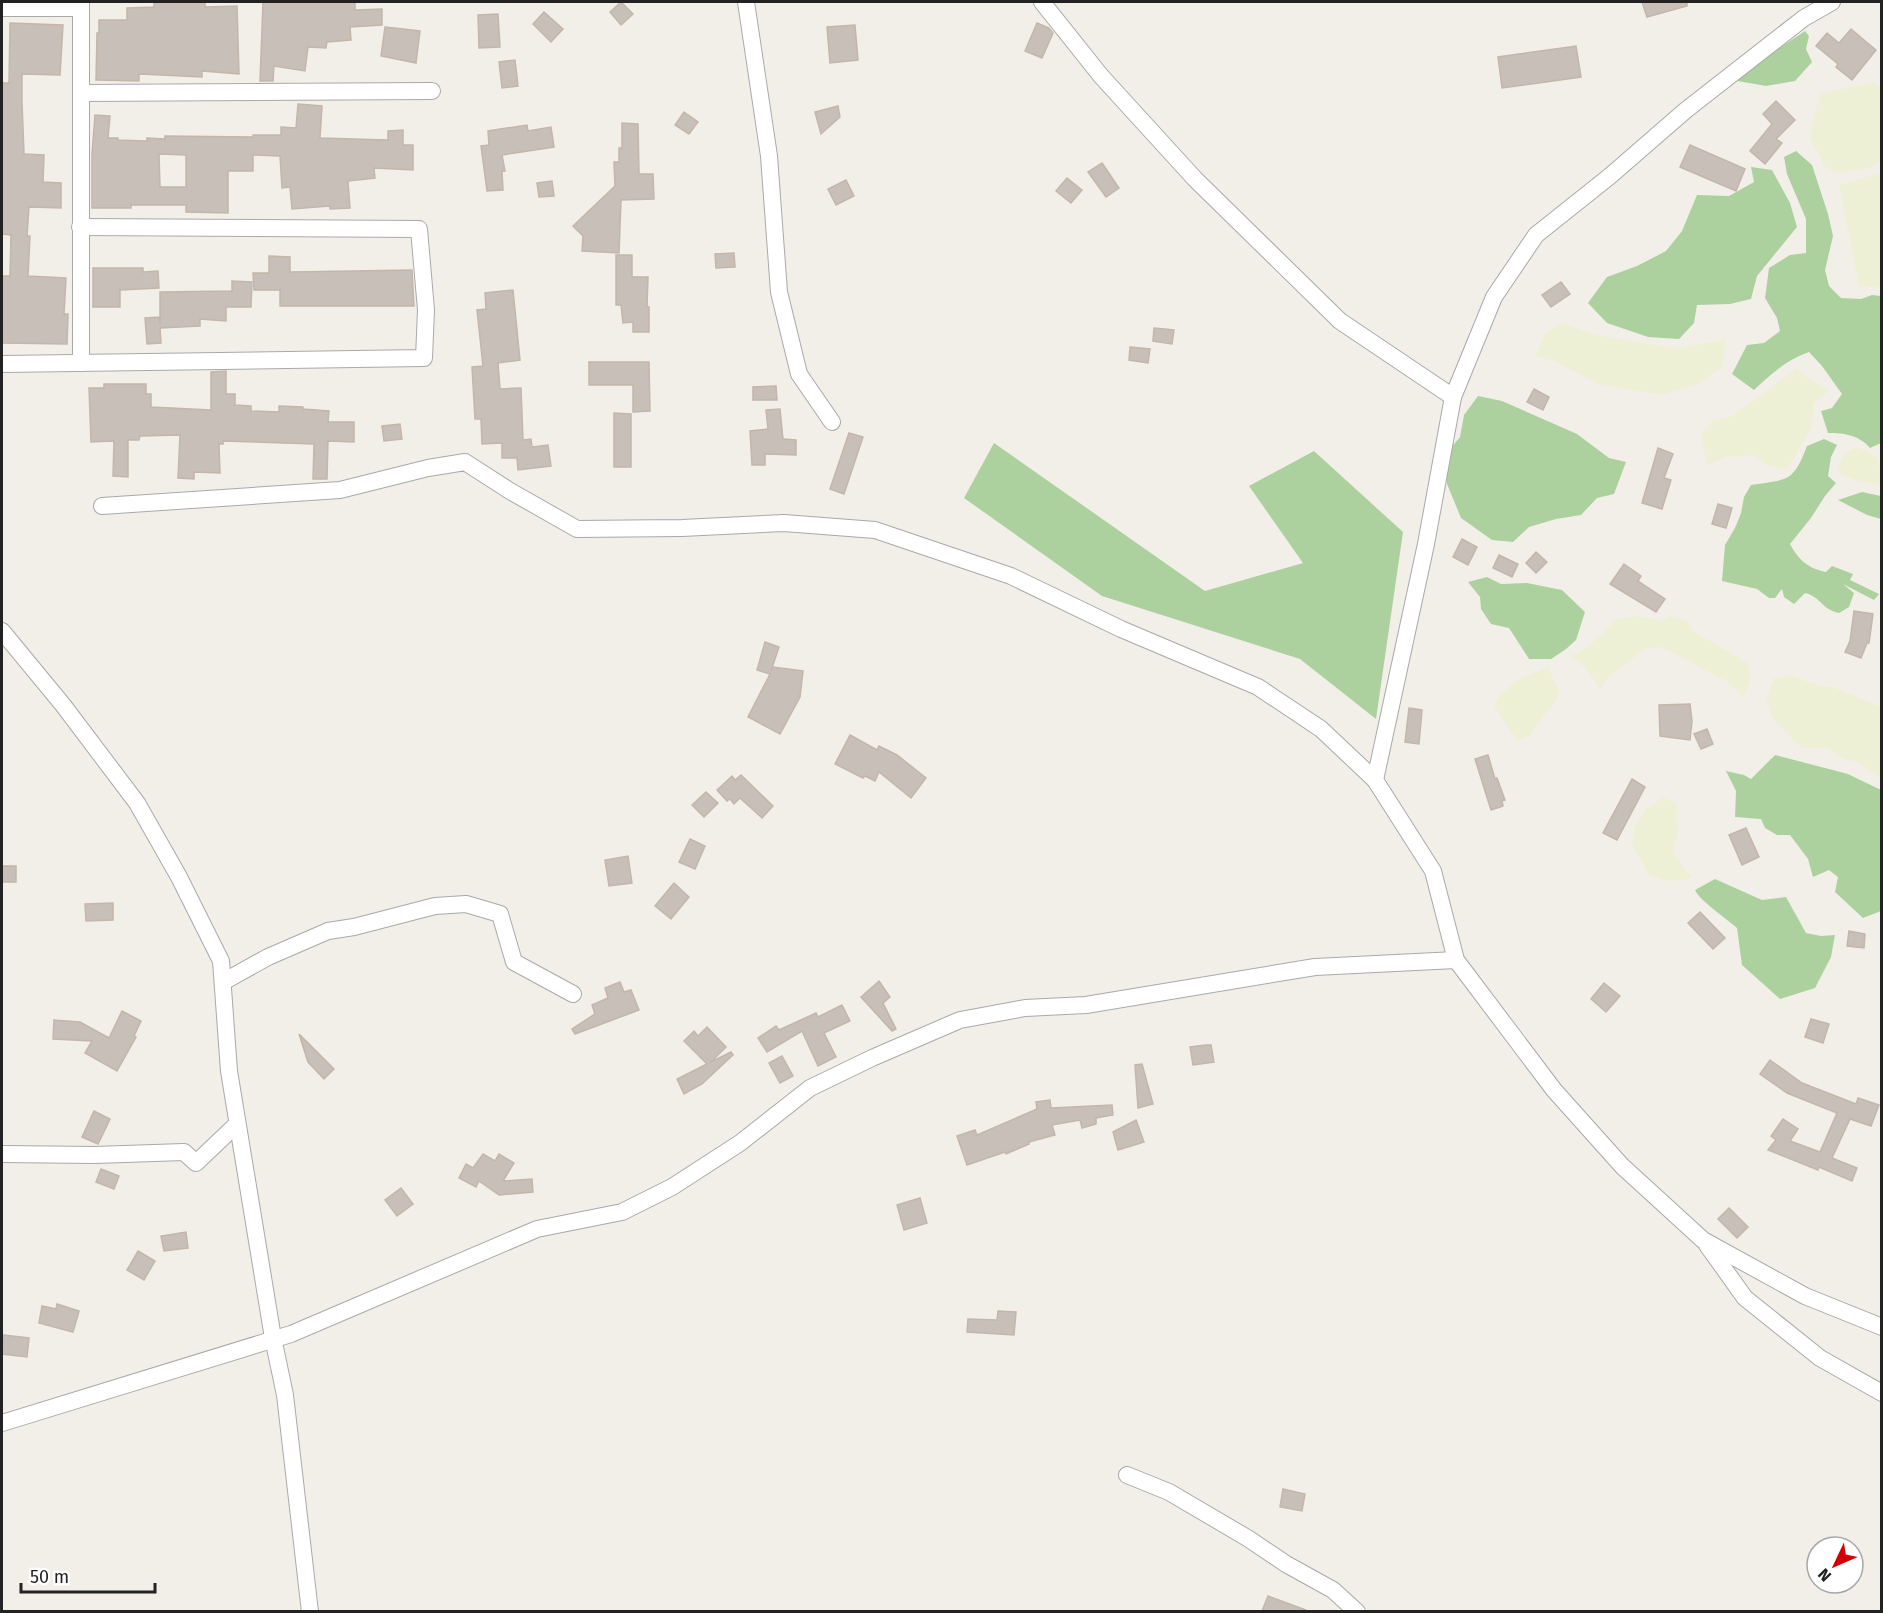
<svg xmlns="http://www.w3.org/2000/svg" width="1883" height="1613" viewBox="0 0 1883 1613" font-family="'Fira Sans',sans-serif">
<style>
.farmland{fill:#eef0d5}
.forest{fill:#add19e}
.building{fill:#c7bfb8;stroke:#c4b6ab;stroke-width:1.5;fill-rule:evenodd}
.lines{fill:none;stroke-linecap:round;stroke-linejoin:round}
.minor-casing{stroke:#a9a9a9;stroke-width:18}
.minor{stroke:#fff;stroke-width:16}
</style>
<rect width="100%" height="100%" fill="#f2efe9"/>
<g class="farmland">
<polygon points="1873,82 1881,87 1881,161 1870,168 1841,173 1826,168 1809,137 1820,94"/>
<polygon points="1881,173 1881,286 1859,287 1839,185"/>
<polygon points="1562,323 1592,334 1676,349 1725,339 1723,366 1698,384 1662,395 1598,384 1554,361 1535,356 1545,333"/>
<polygon points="1797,368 1808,378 1829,391 1813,403 1812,427 1787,470 1764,464 1755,455 1725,457 1707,466 1701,435 1713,420 1731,417"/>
<polygon points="1857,447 1877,457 1881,472 1881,485 1854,480 1842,475 1838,467 1846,452"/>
<polygon points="1637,616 1662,621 1670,616 1686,621 1693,631 1749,664 1751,680 1744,697 1728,682 1661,647 1645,649 1611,675 1600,688 1584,667 1571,656 1588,647 1617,619"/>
<polygon points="1548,667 1560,694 1530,735 1517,740 1494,706 1499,695 1521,678"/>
<polygon points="1790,675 1808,682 1838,689 1881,707 1881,778 1860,763 1843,758 1827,748 1801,748 1772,718 1766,699 1774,678"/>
<polygon points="1663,797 1677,804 1676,819 1679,828 1672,852 1692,877 1680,881 1664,880 1650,875 1632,847 1635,826 1644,811"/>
</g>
<g class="forest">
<polygon points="1805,31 1809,36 1806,49 1812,62 1795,81 1766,86 1732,80"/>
<path d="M1796,151L1812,165L1828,214L1833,236L1825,270L1829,286L1841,298L1861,299L1872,295L1881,296V443L1870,448C1859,435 1844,433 1828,433L1821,411L1832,408L1842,394L1822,366L1809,352C1786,360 1771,374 1754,390L1732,374L1747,345L1764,343L1780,331L1777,318L1765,298L1769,268L1790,255L1806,253V219L1787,174L1784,157Z"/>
<polygon points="1751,167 1772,170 1790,203 1797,227 1757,276 1751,299 1730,304 1697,305 1694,323 1679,339 1648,337 1607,323 1588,303 1607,277 1637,266 1666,251 1682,231 1697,195 1729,196 1754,182"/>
<polygon points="1478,396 1502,401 1577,434 1609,458 1626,462 1614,494 1597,498 1581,515 1556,519 1529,527 1513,542 1492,540 1461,518 1447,484 1445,455 1460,437 1464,415"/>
<path d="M1824,439L1837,445L1831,457L1828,476L1836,483L1825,496L1811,518L1790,544C1799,560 1807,568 1826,572L1832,566L1853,574L1850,580L1879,594L1874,600L1843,584L1854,593L1849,607L1839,613C1821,609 1821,597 1805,593L1794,604L1784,597L1782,589L1775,598H1769L1757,589L1722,581L1725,545L1735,528L1741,513L1744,497L1751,485C1788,479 1793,483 1807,446Z"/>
<polygon points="994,443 1205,591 1303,563 1249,486 1314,451 1403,532 1376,719 1300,659 1102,596 964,498"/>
<polygon points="1862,492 1881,496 1881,519 1867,515 1838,500"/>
<polygon points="1487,577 1501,584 1527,583 1562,590 1585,612 1576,640 1566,649 1551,659 1529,659 1509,628 1491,624 1481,609 1480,597 1468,582"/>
<polygon points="1775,755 1848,774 1881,790 1881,911 1863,918 1835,892 1838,877 1829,870 1813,877 1808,859 1790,835 1777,835 1765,828 1761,819 1735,817 1736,791 1726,771 1744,775 1751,779"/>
<path d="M1715,879L1762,900L1786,897L1806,933L1821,936L1835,935L1831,957L1815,988L1780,999L1742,965L1737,928C1726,918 1700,901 1695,890Z"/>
</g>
<g class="building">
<polygon points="154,2 205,2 205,7 237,6 239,74 202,71 202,77 139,74 139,81 96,80 97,33 99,33 99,20 127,20 127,8 154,7"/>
<polygon points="263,2 355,2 355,10 382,9 382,25 350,27 351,40 327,42 326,48 308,47 305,71 274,66 273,81 260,81"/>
<polygon points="621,2 633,14 621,25 610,12"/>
<polygon points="1642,2 1687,2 1687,6 1647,17"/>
<polygon points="544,12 563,29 551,42 533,24"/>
<polygon points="498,14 500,47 479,48 478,15"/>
<polygon points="10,23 63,25 60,75 22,74 22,102 24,154 44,155 43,182 61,183 61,208 29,207 27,236 30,236 28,276 66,278 64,314 68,314 67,344 2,343 2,276 10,276 11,235 2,234 2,83 9,83"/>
<polygon points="1037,23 1049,28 1053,33 1042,58 1025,51"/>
<polygon points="855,25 858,60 830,63 827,27"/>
<polygon points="385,27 420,31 416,63 381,56"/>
<polygon points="1851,29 1876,50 1852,80 1836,67 1838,64 1816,46 1827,33 1839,43"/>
<polygon points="1576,46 1581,77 1502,88 1498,57"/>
<polygon points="515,60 518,86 502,88 499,62"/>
<polygon points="1776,101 1795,120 1776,139 1782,143 1765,164 1750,151 1772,124 1763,114"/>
<path d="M298,104L322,106L320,138L388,140V131L403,130V145H413V170L374,168L375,178L348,181L350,208L330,209V206L292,209L290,187L282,188L280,156L253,155V171H228V213L186,212V205H131V208H92V154L95,115L110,116L108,138H118V140L147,141V138L165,139V136L253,137V135H281V127L296,128ZM159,154L186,155V187H160Z"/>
<polygon points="838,106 840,117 821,134 815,112"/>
<polygon points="684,112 698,122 689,134 675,125"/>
<polygon points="622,123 638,124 639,174 653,174 654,199 621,200 619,253 582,251 583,236 573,226 615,186 614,162 619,162 619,148 622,148"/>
<polygon points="527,125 528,131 551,127 554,147 502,155 505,171 502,171 503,190 487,191 481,146 489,145 488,131"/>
<polygon points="1690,145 1745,169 1736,191 1680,167"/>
<polygon points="1102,163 1119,188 1106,197 1088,172"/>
<polygon points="1067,178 1082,190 1071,203 1056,191"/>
<polygon points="846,180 854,196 836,205 828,189"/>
<polygon points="552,181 554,196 539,197 537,183"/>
<polygon points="734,253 735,267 716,268 715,254"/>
<polygon points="616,255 632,255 632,277 648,277 647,307 649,307 649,332 633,332 633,322 623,323 621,305 616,305"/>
<polygon points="269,256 290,257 290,272 412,270 414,306 280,306 280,290 254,290 253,273 269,273"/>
<polygon points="93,268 143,268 143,272 158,271 159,288 120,290 120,307 93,307"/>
<polygon points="232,281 252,282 251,307 226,307 226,321 200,319 200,326 160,328 161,343 147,344 145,318 159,317 160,324 160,292 232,291"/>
<polygon points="1561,282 1570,294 1551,307 1542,295"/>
<polygon points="513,290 520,360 498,363 500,389 521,388 523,440 531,439 532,447 548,445 551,466 518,470 517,458 502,458 502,443 482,444 481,419 475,419 472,367 483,366 477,310 486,309 485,293"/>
<polygon points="1154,328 1174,330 1172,344 1153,341"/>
<polygon points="1130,347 1150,349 1148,363 1129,360"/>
<polygon points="589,362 649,362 650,411 633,412 633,385 589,385"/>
<polygon points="226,371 226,394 235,394 235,405 251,406 251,411 279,412 279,406 303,407 303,409 329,411 328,422 354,422 354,442 328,441 327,479 313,479 314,444 223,441 223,444 219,444 220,473 194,472 194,479 178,478 180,435 140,436 139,440 128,440 128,477 113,476 114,441 91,442 89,388 104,388 104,384 146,384 146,394 151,394 151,407 211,410 211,372"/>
<polygon points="776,386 777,400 753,400 753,387"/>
<polygon points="1534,389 1549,397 1543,410 1527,402"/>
<polygon points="780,409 783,439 796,440 796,455 765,454 765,465 752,465 750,431 768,429 766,410"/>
<polygon points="614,413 631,414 631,467 614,467"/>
<polygon points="400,424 402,439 384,441 382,426"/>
<polygon points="849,433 863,437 844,494 830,489"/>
<polygon points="1658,448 1673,454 1664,478 1671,480 1662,509 1642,503"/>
<polygon points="1718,504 1732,508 1726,528 1712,524"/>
<polygon points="1462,539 1477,547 1468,565 1453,557"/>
<polygon points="1536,552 1547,562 1536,573 1526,563"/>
<polygon points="1499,555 1518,564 1512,577 1493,568"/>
<polygon points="1624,564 1641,576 1638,581 1665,599 1656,612 1610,584"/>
<polygon points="1854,611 1873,614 1869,643 1867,643 1861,658 1845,652 1850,641"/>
<polygon points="765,642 779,647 771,671 773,667 803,671 800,697 780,734 748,717 770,674 757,670"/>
<polygon points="1690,704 1692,721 1690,740 1660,736 1659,705"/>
<polygon points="1409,708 1422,710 1419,744 1405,742"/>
<polygon points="1707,729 1713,744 1701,749 1694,734"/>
<polygon points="850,735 877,750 879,746 897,755 926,778 911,798 879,772 875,781 865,776 863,778 835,764"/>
<polygon points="1488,755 1495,779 1497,778 1505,800 1502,801 1503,806 1491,810 1475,759"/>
<polygon points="741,775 773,806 762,818 740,798 734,804 730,799 727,801 717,790 732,776 735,780"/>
<polygon points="1632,779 1645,787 1617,840 1603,833"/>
<polygon points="706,792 718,803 704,817 692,805"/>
<polygon points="1746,828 1759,857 1742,865 1729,835"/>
<polygon points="690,839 705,846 695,869 679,862"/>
<polygon points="628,856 632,883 609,886 605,860"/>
<rect x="2" y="866" width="14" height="16"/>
<polygon points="674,883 689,897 671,919 655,906"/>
<polygon points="113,903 113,920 86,921 85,904"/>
<polygon points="1700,912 1725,938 1713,949 1688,923"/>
<polygon points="1849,931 1865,934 1864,948 1847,946"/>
<polygon points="879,981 890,997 883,1003 896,1029 892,1031 861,997"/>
<polygon points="620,982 624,992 631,990 639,1010 575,1034 572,1029 595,1014 592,1005 608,998 605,988"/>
<polygon points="1604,983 1620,996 1606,1012 1591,999"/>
<polygon points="842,1005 850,1021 824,1033 836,1057 818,1066 802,1031 767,1052 758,1038 776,1026 779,1030 816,1013 818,1017"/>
<polygon points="122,1011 141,1021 134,1036 136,1037 117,1071 85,1053 92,1041 53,1039 54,1020 80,1022 109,1038"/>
<polygon points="1811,1019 1829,1024 1823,1043 1805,1037"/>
<polygon points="707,1027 726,1047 711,1062 731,1052 733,1055 702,1084 684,1094 677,1079 707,1064 684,1041 694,1031 698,1036"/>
<polygon points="299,1034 334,1069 324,1079 308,1062"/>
<polygon points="1206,1045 1211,1045 1214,1062 1193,1065 1190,1047"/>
<polygon points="782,1056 793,1076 780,1083 769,1063"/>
<polygon points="1770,1060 1802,1083 1856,1104 1858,1098 1879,1105 1871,1126 1850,1119 1832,1158 1857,1168 1852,1181 1819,1167 1818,1170 1768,1150 1776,1140 1771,1136 1783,1119 1798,1129 1790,1141 1820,1152 1837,1113 1787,1093 1760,1074"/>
<polygon points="1142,1064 1153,1104 1138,1108 1135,1065"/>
<polygon points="1050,1100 1051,1108 1112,1105 1113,1115 1096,1118 1096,1124 1082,1128 1080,1120 1052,1125 1055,1135 1029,1142 1029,1144 1006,1154 1005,1152 967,1165 957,1136 975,1130 977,1135 1037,1109 1036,1102"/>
<polygon points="94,1111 110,1119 98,1144 82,1137"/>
<polygon points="1136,1120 1144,1142 1118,1150 1113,1132"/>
<polygon points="483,1154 495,1161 499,1154 514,1163 503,1181 532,1179 533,1192 499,1195 479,1181 476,1187 459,1178 466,1164 473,1168"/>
<polygon points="101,1169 119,1176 114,1189 96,1182"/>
<polygon points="401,1188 413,1204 397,1216 385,1200"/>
<polygon points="920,1198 927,1223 904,1230 897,1205"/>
<polygon points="1729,1208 1748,1227 1737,1238 1718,1219"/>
<polygon points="186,1232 188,1248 164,1251 161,1236"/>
<polygon points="138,1251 155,1261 144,1280 127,1270"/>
<polygon points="57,1304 79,1311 73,1332 39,1323 42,1306 56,1309"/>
<polygon points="998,1311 1016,1312 1014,1335 967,1332 968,1319 997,1320"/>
<polygon points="3,1335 29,1338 27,1357 2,1354"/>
<polygon points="1283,1489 1305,1494 1302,1511 1280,1507"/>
<polygon points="1268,1596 1306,1610 1306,1611 1262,1611"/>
</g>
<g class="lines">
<g class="minor-casing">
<g id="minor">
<polyline points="81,2 81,363"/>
<polyline points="746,2 769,156 779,292 799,374 832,422"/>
<polyline points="1042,2 1101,76 1195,179 1340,321 1453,397"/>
<polyline points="2,8 81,8"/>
<polyline points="81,93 432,91"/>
<polyline points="2,364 424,358 426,310 419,229 80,227"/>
<polyline points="102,506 340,490 428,468 465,462 510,491 577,529 682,528 784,523 875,530 1011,576 1121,629 1258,687 1321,729 1375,780 1433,871 1456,960 1554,1090 1622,1166 1703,1240 1805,1296 1882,1327"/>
<polyline points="2,631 63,705 137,803 179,877 221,961 229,1071 273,1338 285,1395 310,1612"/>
<polyline points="1375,780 1426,544 1453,397 1494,297 1536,235 1610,176 1686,110 1804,18 1832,2"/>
<polyline points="223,982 268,957 328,931 354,927 435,906 466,904 500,914 514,962 573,994"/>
<polyline points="2,1154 95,1155 184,1152 196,1163 237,1124"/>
<polyline points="1707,1245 1745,1298 1820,1358 1882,1393"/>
<polyline points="2,1423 291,1334 537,1229 622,1212 672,1187 740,1143 810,1088 872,1058 960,1020 1025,1008 1086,1005 1315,967 1456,960"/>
<polyline points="1127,1475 1169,1492 1249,1539 1286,1564 1333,1590 1357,1612"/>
</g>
</g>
<use href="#minor" class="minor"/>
</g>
<rect width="1883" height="1613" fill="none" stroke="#222222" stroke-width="6"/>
<g transform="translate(1835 1565) rotate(226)"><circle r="28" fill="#ffffff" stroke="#a7a7a7" stroke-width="1.5"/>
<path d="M0-4.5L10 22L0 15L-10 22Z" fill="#d40000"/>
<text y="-9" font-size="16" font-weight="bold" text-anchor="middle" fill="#222222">N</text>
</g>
<path d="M21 1583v9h134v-9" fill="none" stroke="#222222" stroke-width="3"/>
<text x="30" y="1583" font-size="18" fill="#222222" stroke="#ffffff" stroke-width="4.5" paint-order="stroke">50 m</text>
</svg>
